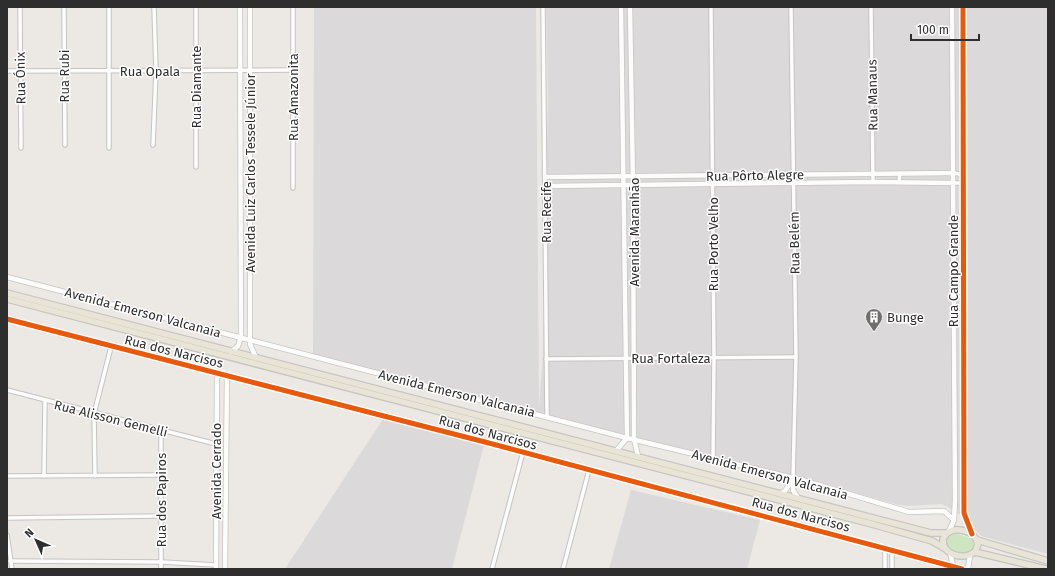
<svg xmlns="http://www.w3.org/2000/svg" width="1055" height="576" viewBox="0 0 1055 576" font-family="'Fira Sans',sans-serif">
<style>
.industrial{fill:#dcd9db}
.green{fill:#cee6be}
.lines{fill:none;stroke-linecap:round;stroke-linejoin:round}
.minor-casing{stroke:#c5c4c5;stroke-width:5.5}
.tertiary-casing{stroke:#c5c4c5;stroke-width:6}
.primary-casing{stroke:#c6c5c4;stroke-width:8}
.minor{stroke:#fcfcfb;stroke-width:3.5}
.tertiary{stroke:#fcfcfb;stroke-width:4.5}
.primary{stroke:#e8e4d6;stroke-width:5.5}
.cycleway-casing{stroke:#fff;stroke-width:8}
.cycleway{stroke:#e8590c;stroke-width:5}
.labels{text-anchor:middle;stroke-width:3;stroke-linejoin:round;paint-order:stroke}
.street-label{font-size:13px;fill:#2e2e2e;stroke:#fff}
.poi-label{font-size:13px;fill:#2e2e2e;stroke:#fff;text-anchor:start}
</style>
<rect width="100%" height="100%" fill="#ece8e4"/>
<g class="industrial">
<polygon points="314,7 536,7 539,407 543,354 548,99 546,7 1048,7 1048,554 981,536 957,512 942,504 909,506 899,505 803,479 539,414 313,356"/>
<polygon points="383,419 484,445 452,569 285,569"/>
<polygon points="631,490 760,520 747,569 609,569"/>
</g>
<path class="green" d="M956,533L972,539L974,545L970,553C967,553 963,554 960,554C947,552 941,537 956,533Z"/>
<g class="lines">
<g class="minor-casing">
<g id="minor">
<polyline points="20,7 21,148"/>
<polyline points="64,7 65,145"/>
<polyline points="109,7 109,148"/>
<polyline points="293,7 293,188"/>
<polyline points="543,7 547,416"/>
<polyline points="711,7 714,358 713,458"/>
<polyline points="791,7 796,357 793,478"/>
<polyline points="871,7 873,182"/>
<polyline points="7,71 293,70"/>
<polyline points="153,145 156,71 154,7"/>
<polyline points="196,167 196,7"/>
<polyline points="954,173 964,175"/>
<polyline points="899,182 900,173"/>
<polyline points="954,183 964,183"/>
<polyline points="7,319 485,442 962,569"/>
<polyline points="546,359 796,357"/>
<polyline points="7,390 216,444"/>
<polyline points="7,476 161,475"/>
<polyline points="44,476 45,401"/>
<polyline points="95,476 94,414 111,347"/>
<polyline points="7,518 161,516"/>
<polyline points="7,535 12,569"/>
<polyline points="885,547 885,569"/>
<polyline points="10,561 161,562 216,565"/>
<polyline points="161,569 161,430"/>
<polyline points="492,569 523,452"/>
<polyline points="563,569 589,470"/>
<polyline points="892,569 892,549"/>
</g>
</g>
<g class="tertiary-casing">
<g id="tertiary">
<polyline points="250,7 250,344 256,358"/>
<polyline points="621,7 627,438"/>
<polyline points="630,7 633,184 634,439 638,456"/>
<polyline points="963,7 964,513 972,534"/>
<polyline points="546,177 954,173"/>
<polyline points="546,186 873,182 954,183"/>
<polyline points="7,277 627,438 802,480 909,512 944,511 954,520"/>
<polyline points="231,352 238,346 241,337 240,7"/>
<polyline points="616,451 627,438"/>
<polyline points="793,478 793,490 798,498"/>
<polyline points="781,493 785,491 792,480"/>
<polyline points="949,531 954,520 955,500 952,7"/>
<polyline points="950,553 954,569"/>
<polyline points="216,569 217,373"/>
<polyline points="225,569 227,375"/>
<polyline points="968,569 970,555"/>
</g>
</g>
<g class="primary-casing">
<g id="primary">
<polyline points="7,293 931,533 947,533"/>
<polyline points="7,299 868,523 932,541 944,548"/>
<path d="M953,530C963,529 975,532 978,544L975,552C964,560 942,556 943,539L947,533Z"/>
<polyline points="977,540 1048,561"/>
<polyline points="975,552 1046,569"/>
</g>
</g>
<use href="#minor" class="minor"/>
<use href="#tertiary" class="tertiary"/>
<use href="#primary" class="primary"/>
<g class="cycleway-casing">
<g id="cycleway">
<polyline points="963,7 964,513 972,534"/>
<polyline points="7,319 485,442 962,569"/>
</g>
</g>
<use href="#cycleway" class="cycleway"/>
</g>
<defs>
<g id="building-pin" transform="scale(0.9)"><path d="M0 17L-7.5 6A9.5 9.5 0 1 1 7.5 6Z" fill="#706f6e" stroke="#fff"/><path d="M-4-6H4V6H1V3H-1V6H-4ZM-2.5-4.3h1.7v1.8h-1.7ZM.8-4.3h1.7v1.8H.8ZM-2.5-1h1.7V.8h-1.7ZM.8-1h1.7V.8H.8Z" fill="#fff"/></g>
</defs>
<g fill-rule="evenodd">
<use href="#building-pin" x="874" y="317"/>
</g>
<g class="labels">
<g class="street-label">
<text x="150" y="76">Rua Opala</text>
<text transform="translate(64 76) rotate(-90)" y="5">Rua Rubi</text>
<text transform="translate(20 78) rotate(-91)" y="5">Rua Ónix</text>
<text transform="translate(196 87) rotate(-90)" y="5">Rua Diamante</text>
<text transform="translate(872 95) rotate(-91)" y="5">Rua Manaus</text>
<text transform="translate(293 97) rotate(-90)" y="5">Rua Amazonita</text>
<text transform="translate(250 173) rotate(-90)" y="5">Avenida Luiz Carlos Tessele Júnior</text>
<text transform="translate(755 175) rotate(-1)" y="5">Rua Pôrto Alegre</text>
<text transform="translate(546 212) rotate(-90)" y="5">Rua Recife</text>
<text transform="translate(634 232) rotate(-90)" y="5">Avenida Maranhão</text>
<text transform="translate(794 243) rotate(-91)" y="5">Rua Belém</text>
<text transform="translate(713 244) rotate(-90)" y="5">Rua Porto Velho</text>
<text transform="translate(953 271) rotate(-90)" y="5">Rua Campo Grande</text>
<text transform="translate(143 312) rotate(15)" y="5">Avenida Emerson Valcanaia</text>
<text transform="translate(174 351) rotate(14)" y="5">Rua dos Narcisos</text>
<text x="671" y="363">Rua Fortaleza</text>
<text transform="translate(457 393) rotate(14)" y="5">Avenida Emerson Valcanaia</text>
<text transform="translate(111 418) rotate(14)" y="5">Rua Alisson Gemelli</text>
<text transform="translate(488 432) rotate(15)" y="5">Rua dos Narcisos</text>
<text transform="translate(216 471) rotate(-90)" y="5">Avenida Cerrado</text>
<text transform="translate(770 474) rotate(15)" y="5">Avenida Emerson Valcanaia</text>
<text transform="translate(161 500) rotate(-90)" y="5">Rua dos Papiros</text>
<text transform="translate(801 514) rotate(15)" y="5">Rua dos Narcisos</text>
</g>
<g class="poi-label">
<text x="887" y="322">Bunge</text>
</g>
</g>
<rect width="1055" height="576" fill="none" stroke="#2e2e2e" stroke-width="16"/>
<g transform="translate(36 540) rotate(315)" stroke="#ffffff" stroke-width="3" paint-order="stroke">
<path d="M0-3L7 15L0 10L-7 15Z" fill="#2e2e2e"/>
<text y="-6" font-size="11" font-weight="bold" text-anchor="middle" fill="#2e2e2e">N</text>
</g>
<path d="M911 34v6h68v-6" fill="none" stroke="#2e2e2e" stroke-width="2"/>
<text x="917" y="34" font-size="12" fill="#2e2e2e" stroke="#ffffff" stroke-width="3" paint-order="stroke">100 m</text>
</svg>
